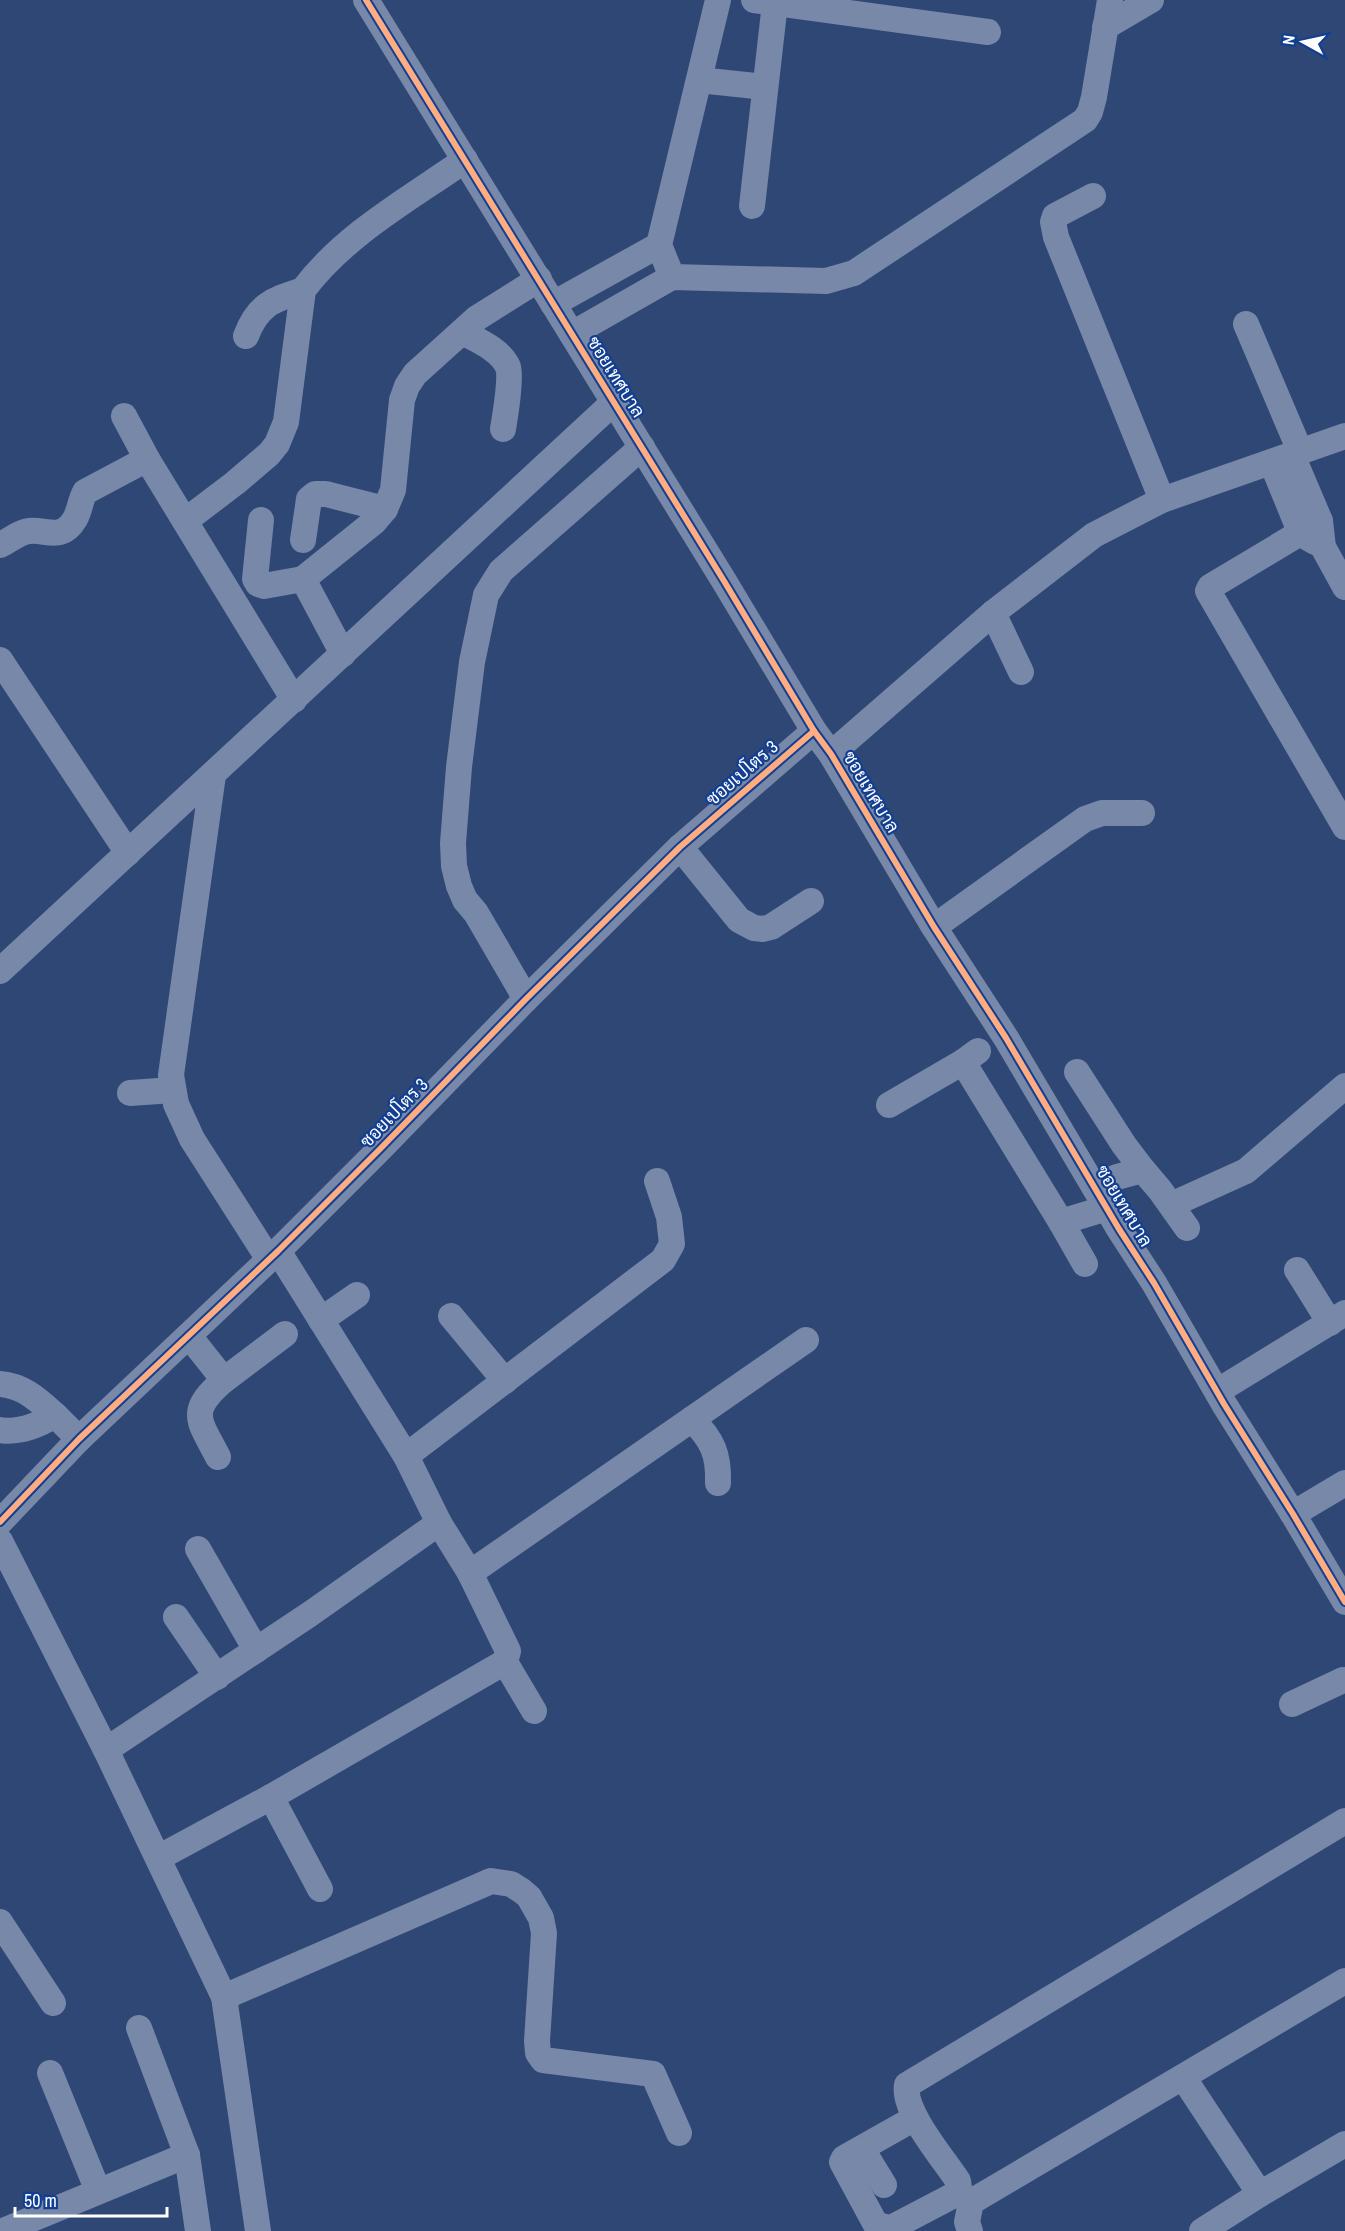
<svg xmlns="http://www.w3.org/2000/svg" width="1345" height="2231" viewBox="0 0 1345 2231" font-family="'Archivo Narrow',Sarabun,sans-serif">
<style>
.lines{fill:none;stroke-linecap:round;stroke-linejoin:round}
.minor{stroke:#7788a8;stroke-width:26}
.cycleway-casing{stroke:#123f92;stroke-width:10}
.cycleway{stroke:#ffac80;stroke-width:6}
.labels{text-anchor:middle;stroke-width:4.5;stroke-linejoin:round;paint-order:stroke}
.street-label{font-size:18px;fill:#fff;stroke:#123f92}
</style>
<rect width="100%" height="100%" fill="#2f4775"/>
<g class="lines">
<g class="minor">
<polyline points="366,0 724,581 814,731 831,754 934,927 1006,1038 1119,1229 1154,1283 1224,1404 1293,1514 1345,1602"/>
<polyline points="754,0 988,32"/>
<polyline points="1105,27 1151,0"/>
<polyline points="699,80 765,87"/>
<polyline points="1093,196 1055,216 1053,222 1056,237 1162,500"/>
<polyline points="752,206 775,3"/>
<polyline points="672,277 659,245 718,0"/>
<polyline points="553,304 659,245"/>
<polyline points="1246,324 1300,451"/>
<path d="M462,332C477,340 501,350 508,367C512,375 505,417 503,429"/>
<polyline points="572,334 672,277 826,281 854,273 1085,120 1090,112 1094,97 1110,0"/>
<path d="M246,336C258,304 273,300 303,290"/>
<polyline points="124,416 147,459"/>
<polyline points="1292,455 1320,521 1323,547 1345,587"/>
<polyline points="1272,463 1301,534 1315,542"/>
<polyline points="261,520 255,579 258,584 264,586 303,579 343,654"/>
<path d="M185,521L235,483L269,454L277,444L286,422L303,290C344,235 409,199 465,160"/>
<polyline points="1320,521 1210,587 1208,591 1345,827"/>
<polyline points="303,540 309,499 315,494 326,494 385,509"/>
<path d="M0,545C9,541 19,532 29,531C47,529 61,542 75,519C80,510 80,501 85,492L147,459L294,700"/>
<polyline points="303,579 374,522 385,509 393,490 402,400 407,386 415,374 477,318 539,279"/>
<polyline points="993,613 1021,672"/>
<polyline points="0,660 128,853"/>
<polyline points="831,754 993,613 1094,535 1162,500 1345,436"/>
<polyline points="213,775 171,1075 176,1104 192,1139 268,1258"/>
<polyline points="680,847 739,920 754,928 763,929 771,927 811,901"/>
<polyline points="934,927 1085,819 1102,813 1142,813"/>
<polyline points="0,971 614,402"/>
<polyline points="526,999 476,913 465,900 459,886 454,866 453,843 459,767 472,662 486,595 501,571 642,447"/>
<polyline points="978,1051 963,1062 1061,1222 1085,1264"/>
<polyline points="1077,1072 1124,1145 1143,1170"/>
<polyline points="130,1093 173,1090"/>
<polyline points="889,1105 963,1062"/>
<polyline points="1095,1188 1117,1177 1143,1170 1160,1190 1187,1228"/>
<polyline points="1171,1205 1246,1171 1345,1086"/>
<polyline points="1061,1222 1107,1208"/>
<polyline points="1297,1270 1330,1323"/>
<polyline points="451,1316 505,1381"/>
<polyline points="321,1320 357,1295"/>
<path d="M189,1336L224,1380C187,1412 199,1420 218,1457"/>
<polyline points="224,1380 285,1334"/>
<path d="M0,1384C24,1386 38,1400 55,1415"/>
<polyline points="1218,1391 1345,1313"/>
<path d="M692,1419C712,1440 719,1453 718,1483"/>
<path d="M0,1430C19,1433 39,1425 55,1415L79,1439"/>
<polyline points="406,1456 663,1260 672,1244 669,1217 657,1181"/>
<polyline points="1293,1514 1345,1483"/>
<polyline points="0,1522 79,1439 278,1251 381,1148 526,999 680,847 814,731"/>
<polyline points="0,1541 106,1750 224,1997 258,2231"/>
<polyline points="198,1549 256,1650"/>
<polyline points="470,1573 806,1340"/>
<polyline points="176,1617 217,1677"/>
<polyline points="505,1662 534,1711"/>
<polyline points="1292,1704 1343,1680 1345,1680"/>
<polyline points="106,1750 310,1614 439,1523"/>
<polyline points="271,1797 320,1889"/>
<polyline points="158,1858 271,1797 505,1662 508,1651 470,1573 439,1523 406,1456 278,1251"/>
<polyline points="0,1922 53,2003"/>
<polyline points="224,1997 491,1881 511,1884 522,1891 529,1897 541,1918 544,1933 537,2041 538,2053 543,2060 653,2074 679,2133"/>
<polyline points="50,2073 98,2191"/>
<polyline points="1183,2077 1260,2194 1202,2231"/>
<path d="M915,2118L844,2158L842,2162L876,2225L891,2228L956,2194L959,2188L958,2181C944,2159 902,2111 907,2085L1345,1821"/>
<polyline points="862,2149 884,2185"/>
<polyline points="187,2155 198,2231"/>
<polyline points="1260,2194 1345,2144"/>
<polyline points="3,2231 187,2155 139,2028"/>
<polyline points="970,2231 967,2222 971,2202 1345,1981"/>
</g>
<g class="cycleway-casing">
<g id="cycleway">
<polyline points="366,0 724,581 814,731 831,754 934,927 1006,1038 1119,1229 1154,1283 1224,1404 1293,1514 1345,1602"/>
<polyline points="0,1522 79,1439 278,1251 381,1148 526,999 680,847 814,731"/>
</g>
</g>
<use href="#cycleway" class="cycleway"/>
</g>
<g class="labels">
<g class="street-label">
<text transform="translate(616 377) rotate(58)" y="6">ซอยเทศบาล</text>
<text transform="translate(742 773) rotate(-41)" y="6">ซอยเปโตร 3</text>
<text transform="translate(871 792) rotate(59)" y="6">ซอยเทศบาล</text>
<text transform="translate(394 1113) rotate(-46)" y="6">ซอยเปโตร 3</text>
<text transform="translate(1124 1206) rotate(59)" y="6">ซอยเทศบาล</text>
</g>
</g>
<g transform="translate(1303 42) rotate(278)" stroke="#123f92" stroke-width="4.5" paint-order="stroke">
<path d="M0-4.5L10 22L0 15L-10 22Z" fill="#ffffff"/>
<text y="-9" font-size="16" font-weight="bold" text-anchor="middle" fill="#ffffff">N</text>
</g>
<path d="M15 2207v9h152v-9" fill="none" stroke="#ffffff" stroke-width="3"/>
<text x="24" y="2207" font-size="18" fill="#ffffff" stroke="#123f92" stroke-width="4.5" paint-order="stroke">50 m</text>
</svg>
